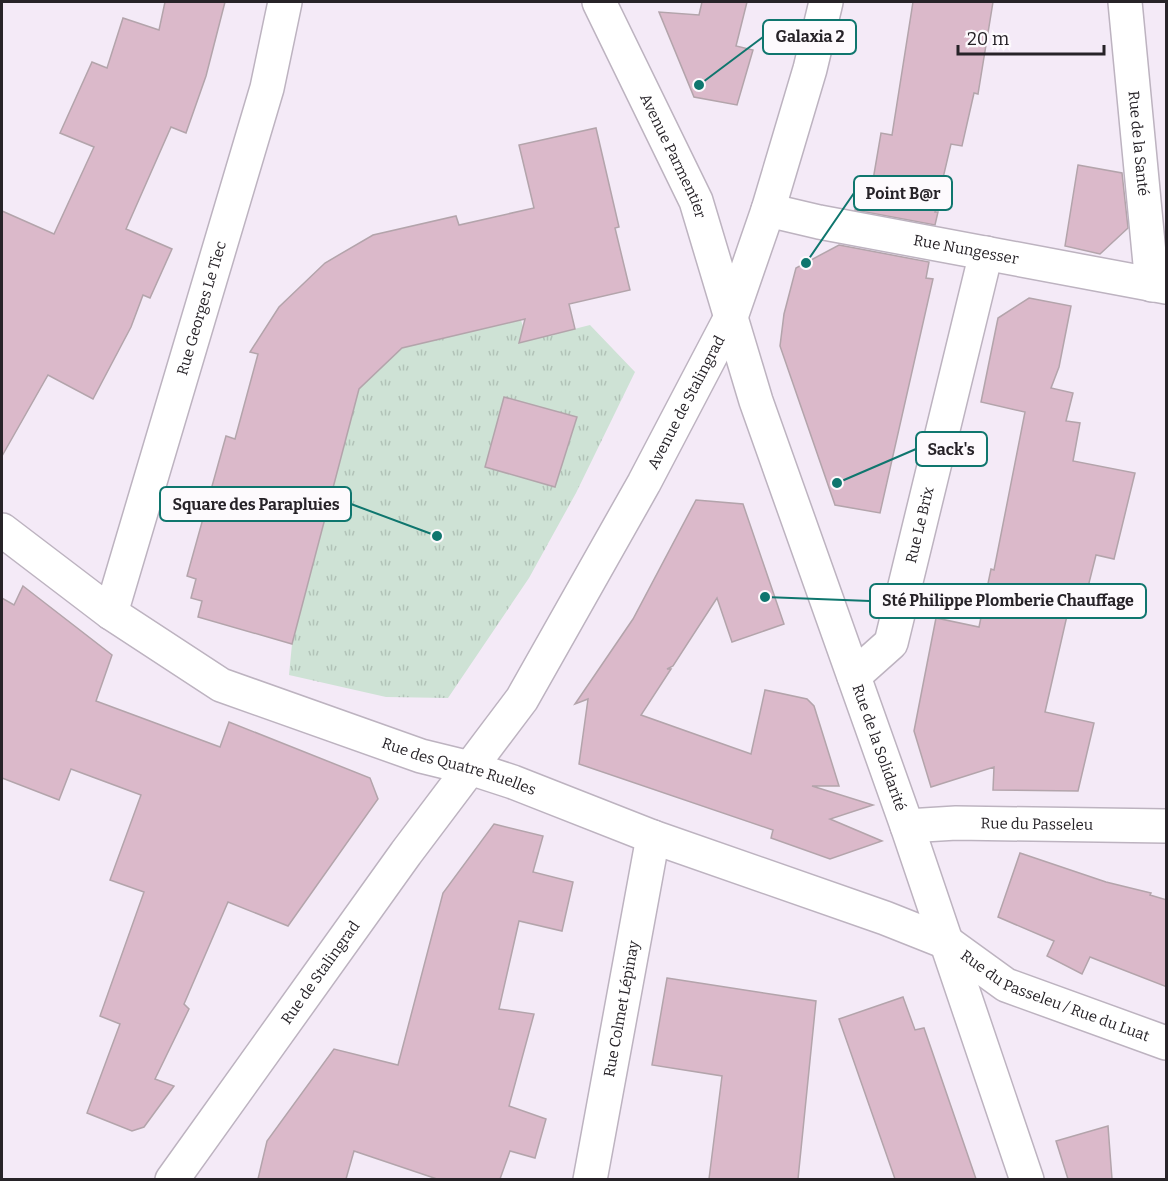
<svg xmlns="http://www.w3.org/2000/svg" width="1168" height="1181" viewBox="0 0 1168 1181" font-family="Bitter,serif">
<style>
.park{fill:url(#park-tufts)}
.building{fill:#dbb9ca;stroke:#b3a4ab;stroke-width:1.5}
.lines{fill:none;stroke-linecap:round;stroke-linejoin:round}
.minor-casing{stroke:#bdb3c0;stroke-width:36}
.major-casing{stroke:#bdb3c0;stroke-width:36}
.minor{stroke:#fff;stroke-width:33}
.major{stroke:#fff;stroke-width:33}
.labels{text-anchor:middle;stroke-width:4.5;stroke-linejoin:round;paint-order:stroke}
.street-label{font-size:15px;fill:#272328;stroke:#fdfafd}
.leader{fill:none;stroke:#0f766e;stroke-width:2}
.callout-dot{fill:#0f766e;stroke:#fdfafd;stroke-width:2}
.callout{fill:#fdfafd;stroke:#0f766e;stroke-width:2}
.callout-label{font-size:16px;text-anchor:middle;font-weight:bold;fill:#272328}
</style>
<defs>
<pattern id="park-tufts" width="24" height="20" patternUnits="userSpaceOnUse" patternTransform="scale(1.5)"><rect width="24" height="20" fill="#cee2d5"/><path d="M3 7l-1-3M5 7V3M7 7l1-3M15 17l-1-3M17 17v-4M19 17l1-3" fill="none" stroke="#b1c2b7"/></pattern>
</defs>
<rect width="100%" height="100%" fill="#f4eaf7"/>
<polygon class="park" points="521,320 527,341 590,325 635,372 576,493 529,578 448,698 386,697 289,675 292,644 359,389 402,348"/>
<g class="building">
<polygon points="165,2 225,2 206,76 186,133 171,127 126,229 172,249 150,298 143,295 131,327 93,399 48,375 2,456 2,211 54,234 94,147 60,133 92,62 107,68 123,18 159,30"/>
<polygon points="702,2 747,2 736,46 753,50 737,105 694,97 659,12 699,15"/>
<polygon points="913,2 993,2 978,94 974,93 962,146 951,144 935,212 938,212 935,225 855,210 862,193 872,186 881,133 892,135"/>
<polygon points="596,128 619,227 615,228 630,290 569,304 575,329 519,343 525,319 402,348 359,389 292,644 198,617 202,601 191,598 196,579 187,576 226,436 235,439 258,354 250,352 279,307 325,263 373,235 456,216 459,225 534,208 519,145"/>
<polygon points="1078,165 1122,173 1128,228 1100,254 1065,246"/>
<polygon points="839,245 929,262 926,278 933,279 880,513 835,505 780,346 784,314 796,268"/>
<polygon points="1029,298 1071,306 1059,367 1051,388 1073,393 1066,421 1080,423 1073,461 1135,473 1114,559 1096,555 1088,587 1074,585 1045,712 1094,723 1078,791 993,790 994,767 931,787 914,731 927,664 936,618 979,627 991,569 994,570 1025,412 981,402 998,318"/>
<polygon points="504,397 577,417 555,487 485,467"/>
<polygon points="696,500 743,504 784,624 732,642 717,598 673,666 667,669 671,669 641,715 751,754 765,690 807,699 814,706 839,786 812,786 873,805 830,819 882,841 830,859 771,838 773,830 579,764 588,699 575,704 633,619"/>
<polygon points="23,586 112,655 96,701 220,747 229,722 370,778 378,799 288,926 228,902 184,1004 189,1009 155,1079 174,1086 144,1127 132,1131 87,1113 120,1024 100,1016 144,892 110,880 141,795 71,769 59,800 2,778 2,598 14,605"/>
<polygon points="494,824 543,836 533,872 573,882 562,931 519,921 499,1009 534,1014 509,1106 546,1119 535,1158 510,1151 500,1179 437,1179 354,1151 346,1179 258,1179 267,1141 334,1049 398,1065 443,893"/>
<polygon points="1020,853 1106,882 1151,893 1150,895 1167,900 1167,987 1090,957 1082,974 1047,956 1054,941 998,917"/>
<polygon points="667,978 816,1001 798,1179 709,1179 722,1076 652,1065"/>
<polygon points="903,997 915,1030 924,1028 976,1179 895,1179 839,1019"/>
<polygon points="1108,1126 1112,1179 1068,1179 1056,1141"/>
</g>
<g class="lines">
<g class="minor-casing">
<g id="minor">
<path id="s1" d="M599,2L696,201L756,401L907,826L1027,1180"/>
<path id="s2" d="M1125,2L1152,285"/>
<path id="s3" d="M768,210L819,222L1166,287"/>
<path id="s4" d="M2,530L111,613L221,685L421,756L470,768L513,782L653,837L885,918L948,943L1006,985L1166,1043"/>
<path id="s5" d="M111,613L267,88L285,2"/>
<path id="s6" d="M854,676L891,643L986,253"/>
<path id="s7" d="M907,826L956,823L1166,826"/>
<path id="s8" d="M590,1180L653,837"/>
</g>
</g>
<g class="major-casing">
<g id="major">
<path id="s9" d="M172,1180L406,853L522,699L644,483L731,317L768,210L810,69L826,2"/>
</g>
</g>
<use href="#minor" class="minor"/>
<use href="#major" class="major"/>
</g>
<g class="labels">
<g class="street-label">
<text dy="5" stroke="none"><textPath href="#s2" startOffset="142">Rue de la Santé</textPath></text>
<text dy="5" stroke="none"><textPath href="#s1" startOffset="171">Avenue Parmentier</textPath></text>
<text dy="5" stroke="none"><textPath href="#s3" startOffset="202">Rue Nungesser</textPath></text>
<text dy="5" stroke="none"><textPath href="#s5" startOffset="318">Rue Georges Le Tiec</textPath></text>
<text dy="5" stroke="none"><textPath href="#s9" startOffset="934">Avenue de Stalingrad</textPath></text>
<text dy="5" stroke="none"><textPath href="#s6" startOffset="171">Rue Le Brix</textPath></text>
<text dy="5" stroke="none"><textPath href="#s1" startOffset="798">Rue de la Solidarité</textPath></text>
<text dy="5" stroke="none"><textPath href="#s4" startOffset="520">Rue des Quatre Ruelles</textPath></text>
<text dy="5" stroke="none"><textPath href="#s7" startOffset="130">Rue du Passeleu</textPath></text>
<text dy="5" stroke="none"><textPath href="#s9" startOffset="255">Rue de Stalingrad</textPath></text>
<text dy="5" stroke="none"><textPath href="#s4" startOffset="1161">Rue du Passeleu / Rue du Luat</textPath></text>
<text dy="5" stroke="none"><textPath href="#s8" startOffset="174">Rue Colmet Lépinay</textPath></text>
</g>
</g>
<path class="leader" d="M699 85L763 37M806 263L854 193M837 483L916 449M437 536L351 504M765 597L870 601"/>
<g class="callout-dot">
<circle cx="699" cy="85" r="6"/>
<circle cx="806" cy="263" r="6"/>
<circle cx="837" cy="483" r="6"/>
<circle cx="437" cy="536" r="6"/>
<circle cx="765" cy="597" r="6"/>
</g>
<g class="callout">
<rect x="763" y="20" width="93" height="34" rx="6"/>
<rect x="854" y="176" width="98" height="34" rx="6"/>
<rect x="916" y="432" width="71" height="34" rx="6"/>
<rect x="160" y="487" width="191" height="34" rx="6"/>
<rect x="870" y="584" width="276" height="34" rx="6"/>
</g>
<g class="callout-label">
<text x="810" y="42">Galaxia 2</text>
<text x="903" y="199">Point B@r</text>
<text x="951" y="455">Sack's</text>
<text x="256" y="510">Square des Parapluies</text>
<text x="1008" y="606">Sté Philippe Plomberie Chauffage</text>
</g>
<rect width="1168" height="1181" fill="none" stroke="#272328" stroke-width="6"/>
<path d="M958 45v9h146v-9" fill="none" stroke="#272328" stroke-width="3"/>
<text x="967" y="45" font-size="18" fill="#272328" stroke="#fdfafd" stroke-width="4.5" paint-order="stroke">20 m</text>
</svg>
